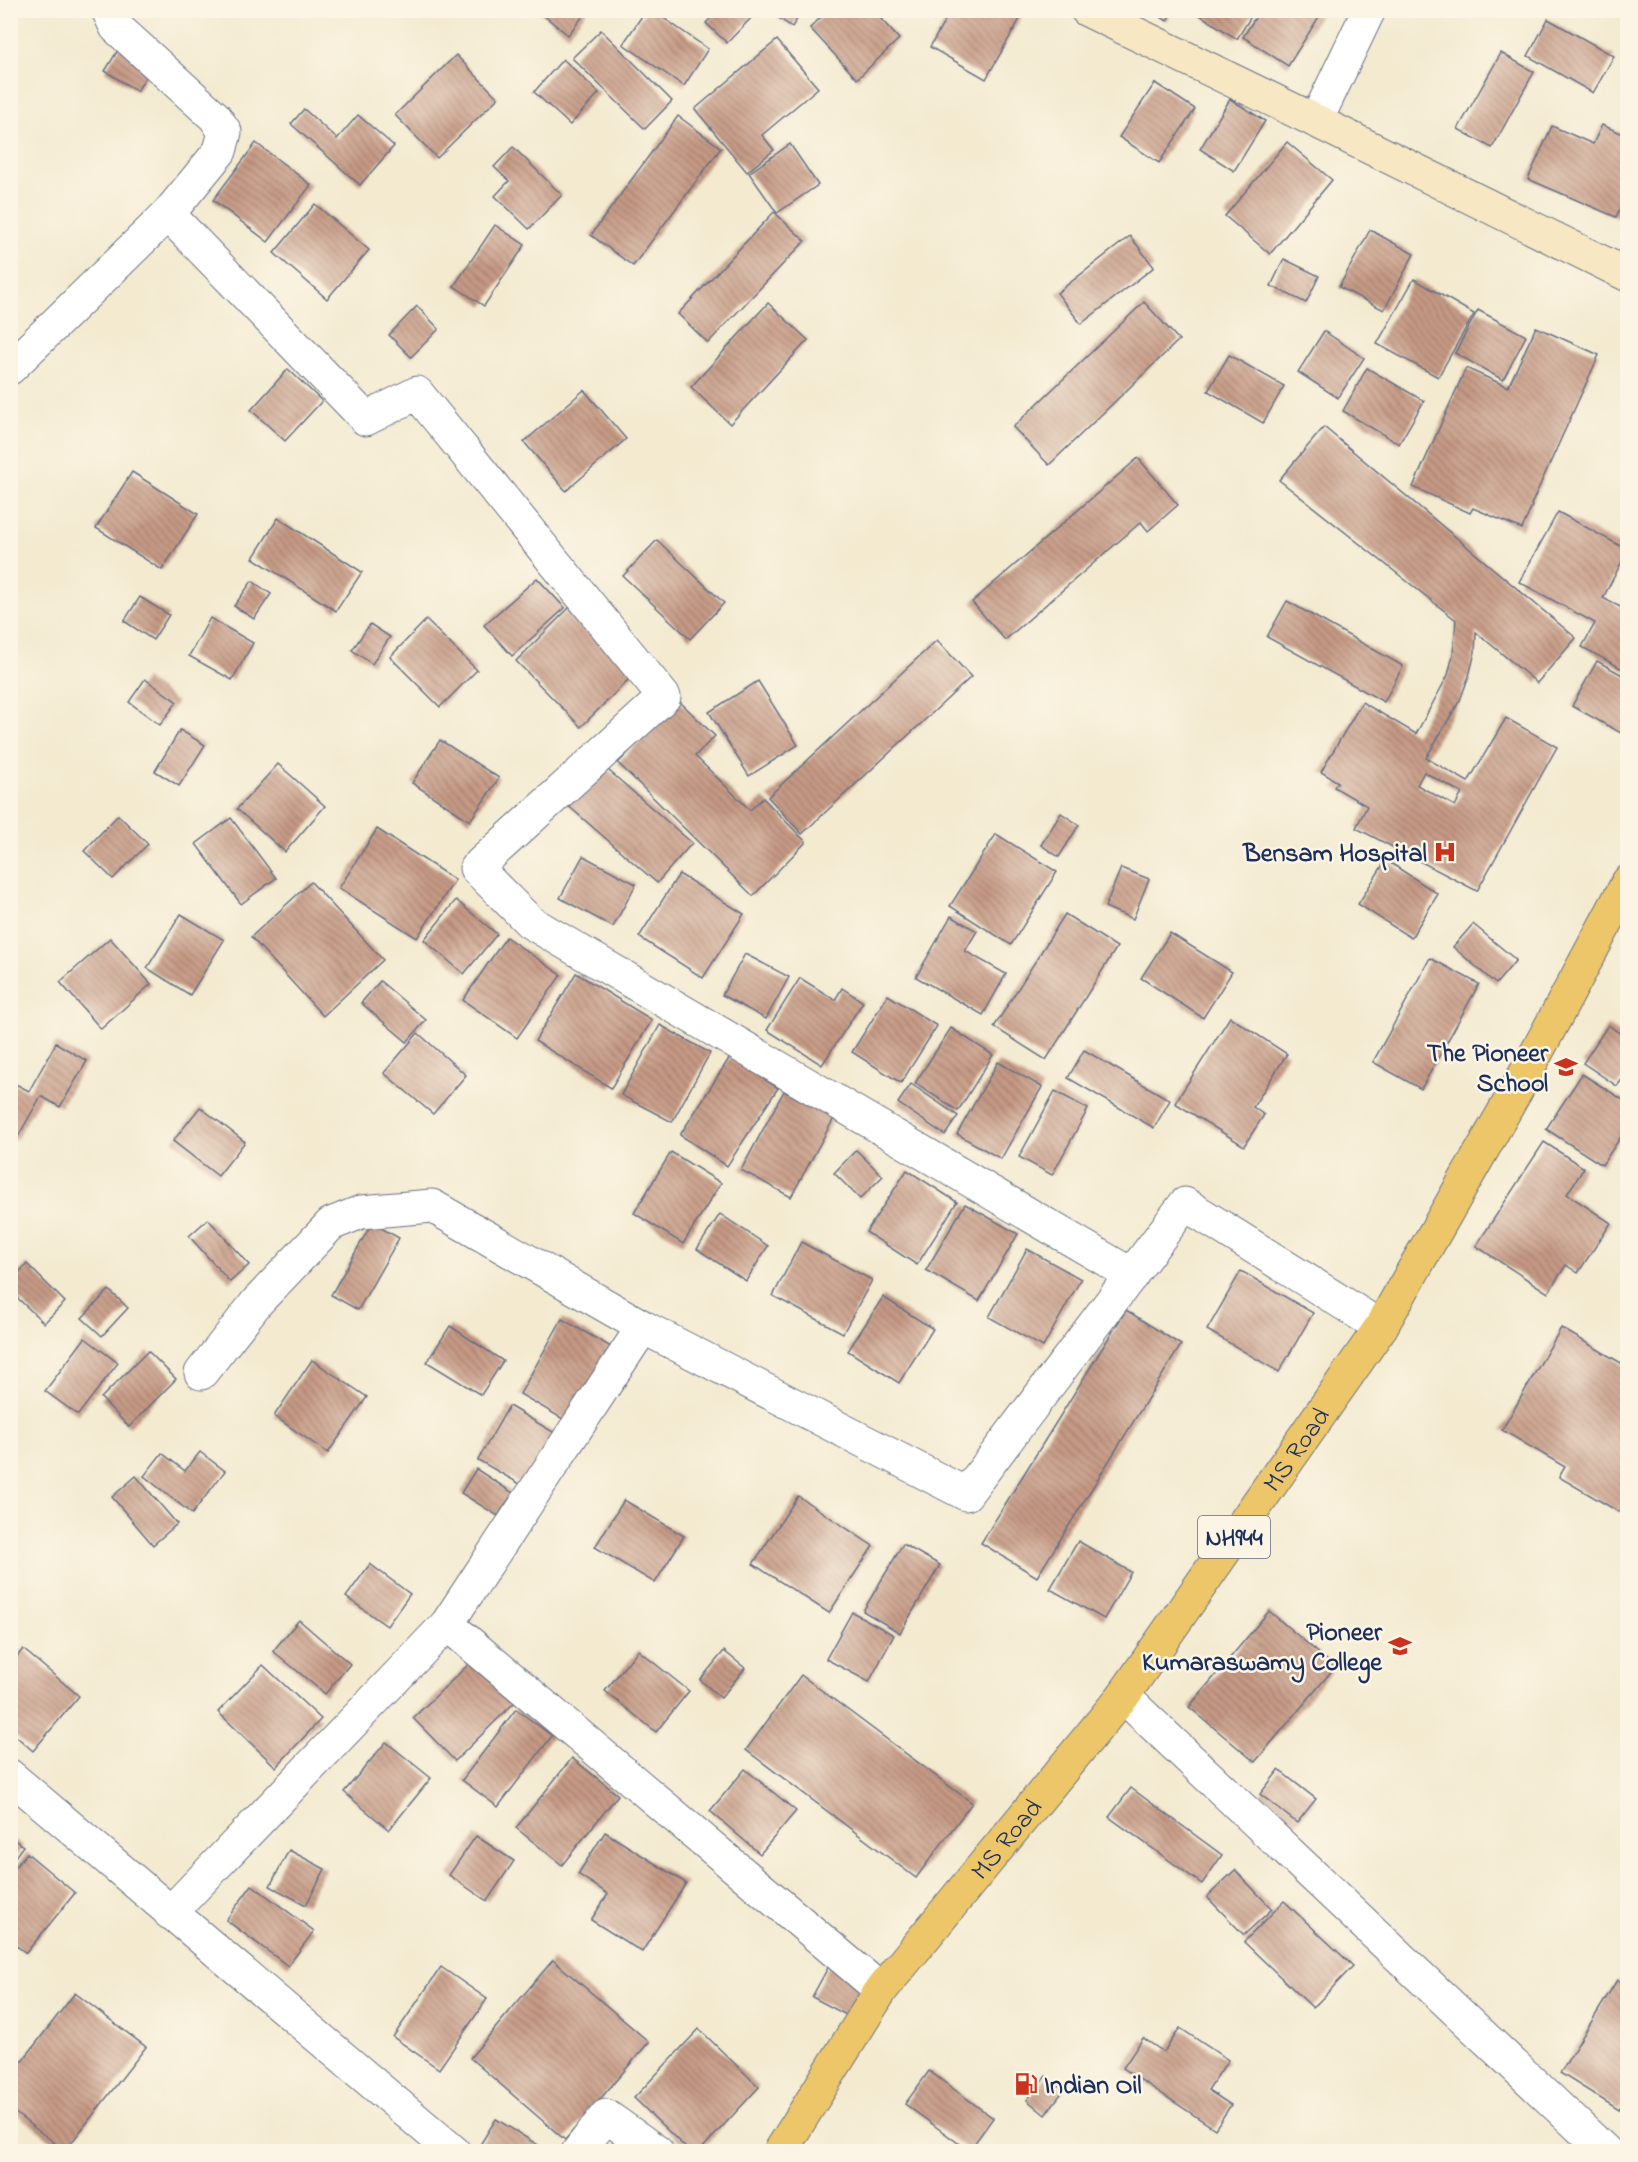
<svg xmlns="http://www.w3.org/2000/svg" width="1638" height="2162" viewBox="0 0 1638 2162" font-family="'Indie Flower',sans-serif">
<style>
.building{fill:url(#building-back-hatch);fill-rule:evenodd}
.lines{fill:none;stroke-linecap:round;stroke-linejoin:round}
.street-casing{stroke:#677086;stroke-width:35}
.secondary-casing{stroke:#677086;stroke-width:35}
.highway-casing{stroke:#677086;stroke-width:35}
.street{stroke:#fff;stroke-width:33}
.secondary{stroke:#f7e8c3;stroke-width:33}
.highway{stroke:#ecc669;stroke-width:33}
.labels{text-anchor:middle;stroke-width:5;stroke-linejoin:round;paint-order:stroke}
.shield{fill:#fcf5e5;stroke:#5e6a86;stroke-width:1.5}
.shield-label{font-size:24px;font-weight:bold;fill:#1b2f5e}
.poi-label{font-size:26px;font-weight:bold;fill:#1b2f5e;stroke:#fcf5e5;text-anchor:end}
.street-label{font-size:26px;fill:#1b2f5e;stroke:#fcf5e5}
</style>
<defs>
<pattern id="building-back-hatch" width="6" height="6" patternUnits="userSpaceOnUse" patternTransform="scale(1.5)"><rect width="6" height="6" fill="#c69a84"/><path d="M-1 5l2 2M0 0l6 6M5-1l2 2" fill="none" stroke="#a07e6f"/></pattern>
</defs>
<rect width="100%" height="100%" fill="#fcf5e5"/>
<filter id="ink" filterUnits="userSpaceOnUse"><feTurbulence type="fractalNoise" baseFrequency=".0167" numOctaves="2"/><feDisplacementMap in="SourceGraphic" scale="12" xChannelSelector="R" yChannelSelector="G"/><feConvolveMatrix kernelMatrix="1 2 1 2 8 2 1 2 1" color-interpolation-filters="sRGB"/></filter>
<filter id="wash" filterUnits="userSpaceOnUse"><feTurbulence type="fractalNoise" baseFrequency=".008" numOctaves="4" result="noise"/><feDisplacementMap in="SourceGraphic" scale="24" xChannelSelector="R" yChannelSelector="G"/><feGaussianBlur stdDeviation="1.35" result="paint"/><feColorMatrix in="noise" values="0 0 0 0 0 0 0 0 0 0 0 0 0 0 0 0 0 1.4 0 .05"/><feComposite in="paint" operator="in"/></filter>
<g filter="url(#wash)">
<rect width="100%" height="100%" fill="#f3ead0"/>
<g id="blocks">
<g class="building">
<polygon points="537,10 588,10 568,35"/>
<polygon points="646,10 652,10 708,49 684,86 623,44"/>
<polygon points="719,10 748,10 753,16 727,43 706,23"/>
<polygon points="767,10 803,10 792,27"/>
<polygon points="828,10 873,10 899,39 857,79 810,28"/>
<polygon points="915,10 940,10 934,21"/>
<polygon points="951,10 1025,10 986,79 930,47"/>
<polygon points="1150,10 1173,10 1167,21"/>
<polygon points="1192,10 1255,10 1237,39"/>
<polygon points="1260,10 1319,10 1322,12 1288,66 1243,37"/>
<polygon points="1548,19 1614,56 1593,93 1528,56"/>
<polygon points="601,30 672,101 645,129 572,58"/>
<polygon points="129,32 161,53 137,91 105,71"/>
<polygon points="777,40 818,88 762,135 774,150 747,172 695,109"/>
<polygon points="1501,53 1534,72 1492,148 1458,129"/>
<polygon points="456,55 498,98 437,158 395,115"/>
<polygon points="563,59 599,93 570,125 534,92"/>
<polygon points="1155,83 1195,109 1159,163 1119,137"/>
<polygon points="1230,99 1265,121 1234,171 1200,149"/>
<polygon points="304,109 337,139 358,115 394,146 360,185 291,124"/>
<polygon points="678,116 721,148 633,266 591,235"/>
<polygon points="1602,125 1628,136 1628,190 1616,217 1528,179 1552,126 1593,144"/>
<polygon points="1287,142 1332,180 1270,254 1225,216"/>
<polygon points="256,143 311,185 268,242 213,200"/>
<polygon points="790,144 818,185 777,213 749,173"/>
<polygon points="513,147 562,195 529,229 495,196 509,181 494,167"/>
<polygon points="315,204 369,250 327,299 274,253"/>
<polygon points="774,212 805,241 708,343 678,314"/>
<polygon points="495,225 525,245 484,306 454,286"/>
<polygon points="1370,230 1414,254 1384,310 1339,287"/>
<polygon points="1130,236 1154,267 1081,324 1057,293"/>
<polygon points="1284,259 1319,276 1306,303 1271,286"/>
<polygon points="1414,279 1474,314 1438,377 1377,344"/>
<polygon points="1144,302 1179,340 1049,465 1013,427"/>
<polygon points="768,303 808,340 730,424 691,387"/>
<polygon points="417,306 439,329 411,357 389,335"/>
<polygon points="1478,310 1526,336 1503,380 1455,353"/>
<polygon points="1536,327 1599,355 1531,505 1532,506 1522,529 1473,508 1470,513 1413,487 1466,368 1508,387"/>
<polygon points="1324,331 1364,358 1338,398 1298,372"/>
<polygon points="1229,355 1284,386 1263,423 1208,391"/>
<polygon points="1367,368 1424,401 1399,444 1343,411"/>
<polygon points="288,369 322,401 285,441 251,410"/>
<polygon points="584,390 626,439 566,491 524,442"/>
<path d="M1324,427L1576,638L1537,683L1476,632L1475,652L1469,676L1460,700L1426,758L1468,782L1506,718L1557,747L1477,891L1356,828L1367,806L1334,787L1338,782L1321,772L1362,702L1416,734L1448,675L1453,655L1456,620L1279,480ZM1424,772L1462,793L1455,806L1417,785Z"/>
<polygon points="1138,458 1178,505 1148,531 1141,522 1005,640 972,602"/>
<polygon points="132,472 198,514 162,570 96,528"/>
<polygon points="1558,512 1628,550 1603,598 1628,611 1628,672 1582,647 1595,623 1519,582"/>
<polygon points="278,518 362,572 336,611 253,558"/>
<polygon points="657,540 724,603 690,639 623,576"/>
<polygon points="537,578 565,608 512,656 484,625"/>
<polygon points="252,581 271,594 254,619 234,606"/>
<polygon points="140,597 169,615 153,640 124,621"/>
<polygon points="1287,601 1403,666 1384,702 1267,637"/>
<polygon points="574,603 639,669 581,727 516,661"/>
<polygon points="210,618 253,643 232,680 189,656"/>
<polygon points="426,620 477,670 440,707 390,657"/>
<polygon points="370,624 390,637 372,664 352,650"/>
<polygon points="937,640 971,677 802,834 768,797"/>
<polygon points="1597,661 1628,678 1628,721 1621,733 1572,706"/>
<polygon points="145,679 177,702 160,725 129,702"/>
<polygon points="758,681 798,745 749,776 709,712"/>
<polygon points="679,701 715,736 695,756 750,810 763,798 806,842 753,896 618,763"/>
<polygon points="180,730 205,745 179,786 155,771"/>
<polygon points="440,740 499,778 470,821 412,783"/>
<polygon points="600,763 692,843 657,883 565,803"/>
<polygon points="278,764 325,806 285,852 237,809"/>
<polygon points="1061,813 1079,825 1059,857 1041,845"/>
<polygon points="118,815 148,844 113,879 84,851"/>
<polygon points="231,818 276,878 241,904 196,844"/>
<polygon points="377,829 455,880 417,938 339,888"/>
<polygon points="996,834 1057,872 1011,945 950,906"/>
<polygon points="583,856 636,884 613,927 560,898"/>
<polygon points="1386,860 1438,894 1411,938 1358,904"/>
<polygon points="1121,868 1149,879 1133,919 1105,907"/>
<polygon points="679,874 744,914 703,978 639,937"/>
<polygon points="311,882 383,960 323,1016 251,937"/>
<polygon points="456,900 497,934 464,974 424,940"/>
<polygon points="181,914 224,940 190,995 147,968"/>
<polygon points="1065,914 1117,947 1046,1060 994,1027"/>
<polygon points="951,916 977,931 965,951 1006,974 983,1015 916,977"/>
<polygon points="1473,924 1516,960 1496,984 1453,947"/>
<polygon points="1170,933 1232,972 1203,1018 1141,978"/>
<polygon points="506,937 561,975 517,1038 463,1000"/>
<polygon points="110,938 151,984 101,1029 60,982"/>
<polygon points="745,954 789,977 766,1019 722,995"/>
<polygon points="1430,958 1479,984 1421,1089 1373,1062"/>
<polygon points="576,973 652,1020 611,1088 535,1041"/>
<polygon points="800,978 835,1000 842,988 863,1002 822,1065 767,1030"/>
<polygon points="380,981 426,1020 407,1042 361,1003"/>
<polygon points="888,995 937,1026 901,1083 852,1052"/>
<polygon points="1230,1017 1287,1054 1253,1107 1264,1115 1244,1146 1175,1103"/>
<polygon points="660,1025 710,1053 672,1122 621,1095"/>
<polygon points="1608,1025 1628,1039 1628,1072 1617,1086 1583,1063"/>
<polygon points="951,1028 993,1055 958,1111 915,1083"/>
<polygon points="418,1033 466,1075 433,1114 384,1073"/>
<polygon points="56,1043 87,1061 60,1107 41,1096 16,1140 10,1137 10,1081 29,1091"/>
<polygon points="1084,1050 1170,1100 1154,1128 1068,1078"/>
<polygon points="730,1057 778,1088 727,1166 680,1135"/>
<polygon points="998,1062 1042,1087 1001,1159 957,1134"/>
<polygon points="1582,1074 1628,1103 1628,1126 1602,1165 1546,1129"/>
<polygon points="911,1084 958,1116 945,1135 898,1103"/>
<polygon points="784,1091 834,1118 791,1197 741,1170"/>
<polygon points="1055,1091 1088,1109 1052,1175 1019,1157"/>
<polygon points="200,1107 245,1142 218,1176 173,1141"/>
<polygon points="1544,1142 1584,1168 1567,1194 1611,1223 1578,1273 1566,1265 1548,1293 1476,1246"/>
<polygon points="856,1150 883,1176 860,1199 834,1173"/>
<polygon points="671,1152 721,1183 683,1244 634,1213"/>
<polygon points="907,1170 957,1202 917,1265 866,1232"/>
<polygon points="965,1204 1018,1234 979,1301 926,1270"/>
<polygon points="720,1214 768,1246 746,1281 697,1249"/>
<polygon points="208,1219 249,1265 230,1282 189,1236"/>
<polygon points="372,1223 399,1238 358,1310 331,1295"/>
<polygon points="801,1242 872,1280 843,1333 773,1296"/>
<polygon points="1027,1249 1081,1279 1043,1347 989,1317"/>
<polygon points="27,1264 65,1302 44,1323 10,1291 10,1281"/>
<polygon points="1241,1271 1313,1313 1279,1372 1207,1330"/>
<polygon points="109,1290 128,1308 102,1336 82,1318"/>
<polygon points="883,1297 933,1329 899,1383 848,1351"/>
<polygon points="1126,1310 1181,1345 1037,1577 981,1543"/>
<polygon points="562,1319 618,1351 575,1426 520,1394"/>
<polygon points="450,1326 503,1361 481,1395 427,1362"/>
<polygon points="1561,1328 1628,1367 1628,1498 1619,1512 1559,1477 1565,1467 1502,1430"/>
<polygon points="85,1338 118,1363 78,1415 45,1391"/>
<polygon points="148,1351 176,1379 129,1427 101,1398"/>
<polygon points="312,1360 367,1397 328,1453 274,1416"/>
<polygon points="509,1406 565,1439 534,1492 478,1460"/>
<polygon points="200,1452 225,1471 192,1514 144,1476 162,1453 185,1471"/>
<polygon points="476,1469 513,1493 498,1516 461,1493"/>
<polygon points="136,1476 177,1524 153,1545 112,1497"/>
<polygon points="798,1496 873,1546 829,1613 753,1564"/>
<polygon points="624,1500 684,1536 655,1583 595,1547"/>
<polygon points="1078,1541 1131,1572 1104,1619 1050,1589"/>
<polygon points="903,1544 940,1565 900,1633 863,1611"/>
<polygon points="370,1564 410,1594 387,1626 346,1597"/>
<polygon points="1269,1611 1335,1667 1255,1762 1189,1707"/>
<polygon points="852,1612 894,1635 869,1682 826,1659"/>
<polygon points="299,1620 350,1664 325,1694 273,1651"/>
<polygon points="23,1649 79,1696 33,1751 10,1731 10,1665"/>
<polygon points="638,1650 689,1691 656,1732 605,1691"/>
<polygon points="724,1651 745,1668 721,1698 700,1680"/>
<polygon points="474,1659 515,1702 455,1761 413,1718"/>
<polygon points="263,1665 321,1719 276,1767 218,1712"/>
<polygon points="801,1675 972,1803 916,1878 746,1750"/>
<polygon points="516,1709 552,1736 498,1807 462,1780"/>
<polygon points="386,1742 431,1778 389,1830 344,1792"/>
<polygon points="572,1758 618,1795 562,1865 516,1828"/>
<polygon points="745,1769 796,1811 760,1854 710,1811"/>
<polygon points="1279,1770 1316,1799 1297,1823 1260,1794"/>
<polygon points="1131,1788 1222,1855 1202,1884 1109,1817"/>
<polygon points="605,1832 686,1883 642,1952 591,1920 608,1894 578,1874"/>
<polygon points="476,1836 514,1861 487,1901 449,1875"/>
<polygon points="10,1837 23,1846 10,1864"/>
<polygon points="289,1850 325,1869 306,1905 270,1886"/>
<polygon points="27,1853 75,1893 26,1953 10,1941 10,1873"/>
<polygon points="1235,1870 1272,1909 1244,1935 1207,1897"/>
<polygon points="252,1885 314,1931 288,1966 226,1920"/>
<polygon points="1284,1901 1353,1966 1313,2008 1244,1942"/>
<polygon points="553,1960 649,2042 565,2140 470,2058"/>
<polygon points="830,1964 867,1984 850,2017 812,1997"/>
<polygon points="441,1967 487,1999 439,2069 393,2037"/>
<polygon points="1617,1980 1628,1986 1628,2096 1619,2110 1560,2073"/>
<polygon points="75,1993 146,2047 65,2151 10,2109 10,2077"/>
<polygon points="1180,2028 1228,2060 1208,2090 1231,2105 1215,2129 1123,2068 1143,2038 1164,2052"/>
<polygon points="699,2029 759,2087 699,2152 690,2152 634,2098"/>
<polygon points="929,2071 993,2118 969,2151 905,2104"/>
<polygon points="1046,2076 1064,2090 1045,2115 1027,2100"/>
<polygon points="496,2119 546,2150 545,2152 485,2152 478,2148"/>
</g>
</g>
</g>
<g filter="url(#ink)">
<use href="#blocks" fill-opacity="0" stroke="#677086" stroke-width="1.5"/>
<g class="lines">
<g class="street-casing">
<g id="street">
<polyline points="108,10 116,27 215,117 225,132 220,151 168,214"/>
<polyline points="1316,121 1369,10"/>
<polyline points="10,368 168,214 366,419 417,393 664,697 476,868 530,922 1132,1275"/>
<polyline points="201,1373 257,1302 331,1224 361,1212 432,1206 643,1327 966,1494 1185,1204 1381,1327"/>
<polyline points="447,1624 643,1327"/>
<polyline points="1123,1696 1606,2152"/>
<polyline points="10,1776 454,2152"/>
<polyline points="170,1913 447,1624 881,1990"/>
<polyline points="578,2152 606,2116 657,2152"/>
</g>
</g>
<g class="secondary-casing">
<polyline id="secondary" points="1087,10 1316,121 1628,275"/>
</g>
<g class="highway-casing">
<g id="highway">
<path id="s1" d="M780,2152L881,1990L1123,1696L1381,1327L1517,1089L1628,882"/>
</g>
</g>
<use href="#street" class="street"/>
<use href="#secondary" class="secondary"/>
<use href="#highway" class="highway"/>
</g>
</g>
<defs>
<g id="hospital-bare" transform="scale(1.8)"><path d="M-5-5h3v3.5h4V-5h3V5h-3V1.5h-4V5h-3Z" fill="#c8321e" stroke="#fcf5e5" stroke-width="2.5" paint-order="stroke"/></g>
<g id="school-bare" transform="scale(1.8)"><path d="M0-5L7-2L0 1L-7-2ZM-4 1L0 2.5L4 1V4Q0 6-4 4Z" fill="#c8321e" stroke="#fcf5e5" stroke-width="2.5" paint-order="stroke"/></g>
<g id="university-bare" transform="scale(1.8)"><path d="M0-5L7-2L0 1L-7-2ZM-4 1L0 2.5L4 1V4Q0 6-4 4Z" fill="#c8321e" stroke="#fcf5e5" stroke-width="2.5" paint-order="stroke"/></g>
<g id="fuel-bare" transform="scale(1.8)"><path d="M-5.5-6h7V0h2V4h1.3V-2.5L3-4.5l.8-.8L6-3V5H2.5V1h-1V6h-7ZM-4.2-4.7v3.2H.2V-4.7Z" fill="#c8321e" stroke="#fcf5e5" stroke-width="2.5" paint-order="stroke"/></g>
</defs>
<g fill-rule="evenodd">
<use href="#hospital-bare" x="1445" y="852"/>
<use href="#school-bare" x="1566" y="1067"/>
<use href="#university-bare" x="1400" y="1646"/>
<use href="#fuel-bare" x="1026" y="2084"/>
</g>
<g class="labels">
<rect class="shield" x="1198" y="1516" width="72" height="42" rx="4.5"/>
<g class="shield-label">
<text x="1234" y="1545">NH944</text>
</g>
<g class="poi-label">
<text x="1427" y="861">Bensam Hospital</text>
<text x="1548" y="1061">The Pioneer<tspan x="1548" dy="30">School</tspan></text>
<text x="1382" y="1640">Pioneer<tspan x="1382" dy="30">Kumaraswamy College</tspan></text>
<text x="1044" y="2093" text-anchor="start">Indian Oil</text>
</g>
<g class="street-label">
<text dy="9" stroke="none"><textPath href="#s1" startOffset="873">MS Road</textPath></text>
<text dy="9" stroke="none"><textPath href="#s1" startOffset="387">MS Road</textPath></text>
</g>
</g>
<rect width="1638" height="2162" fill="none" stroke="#fcf5e5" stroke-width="36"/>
</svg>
